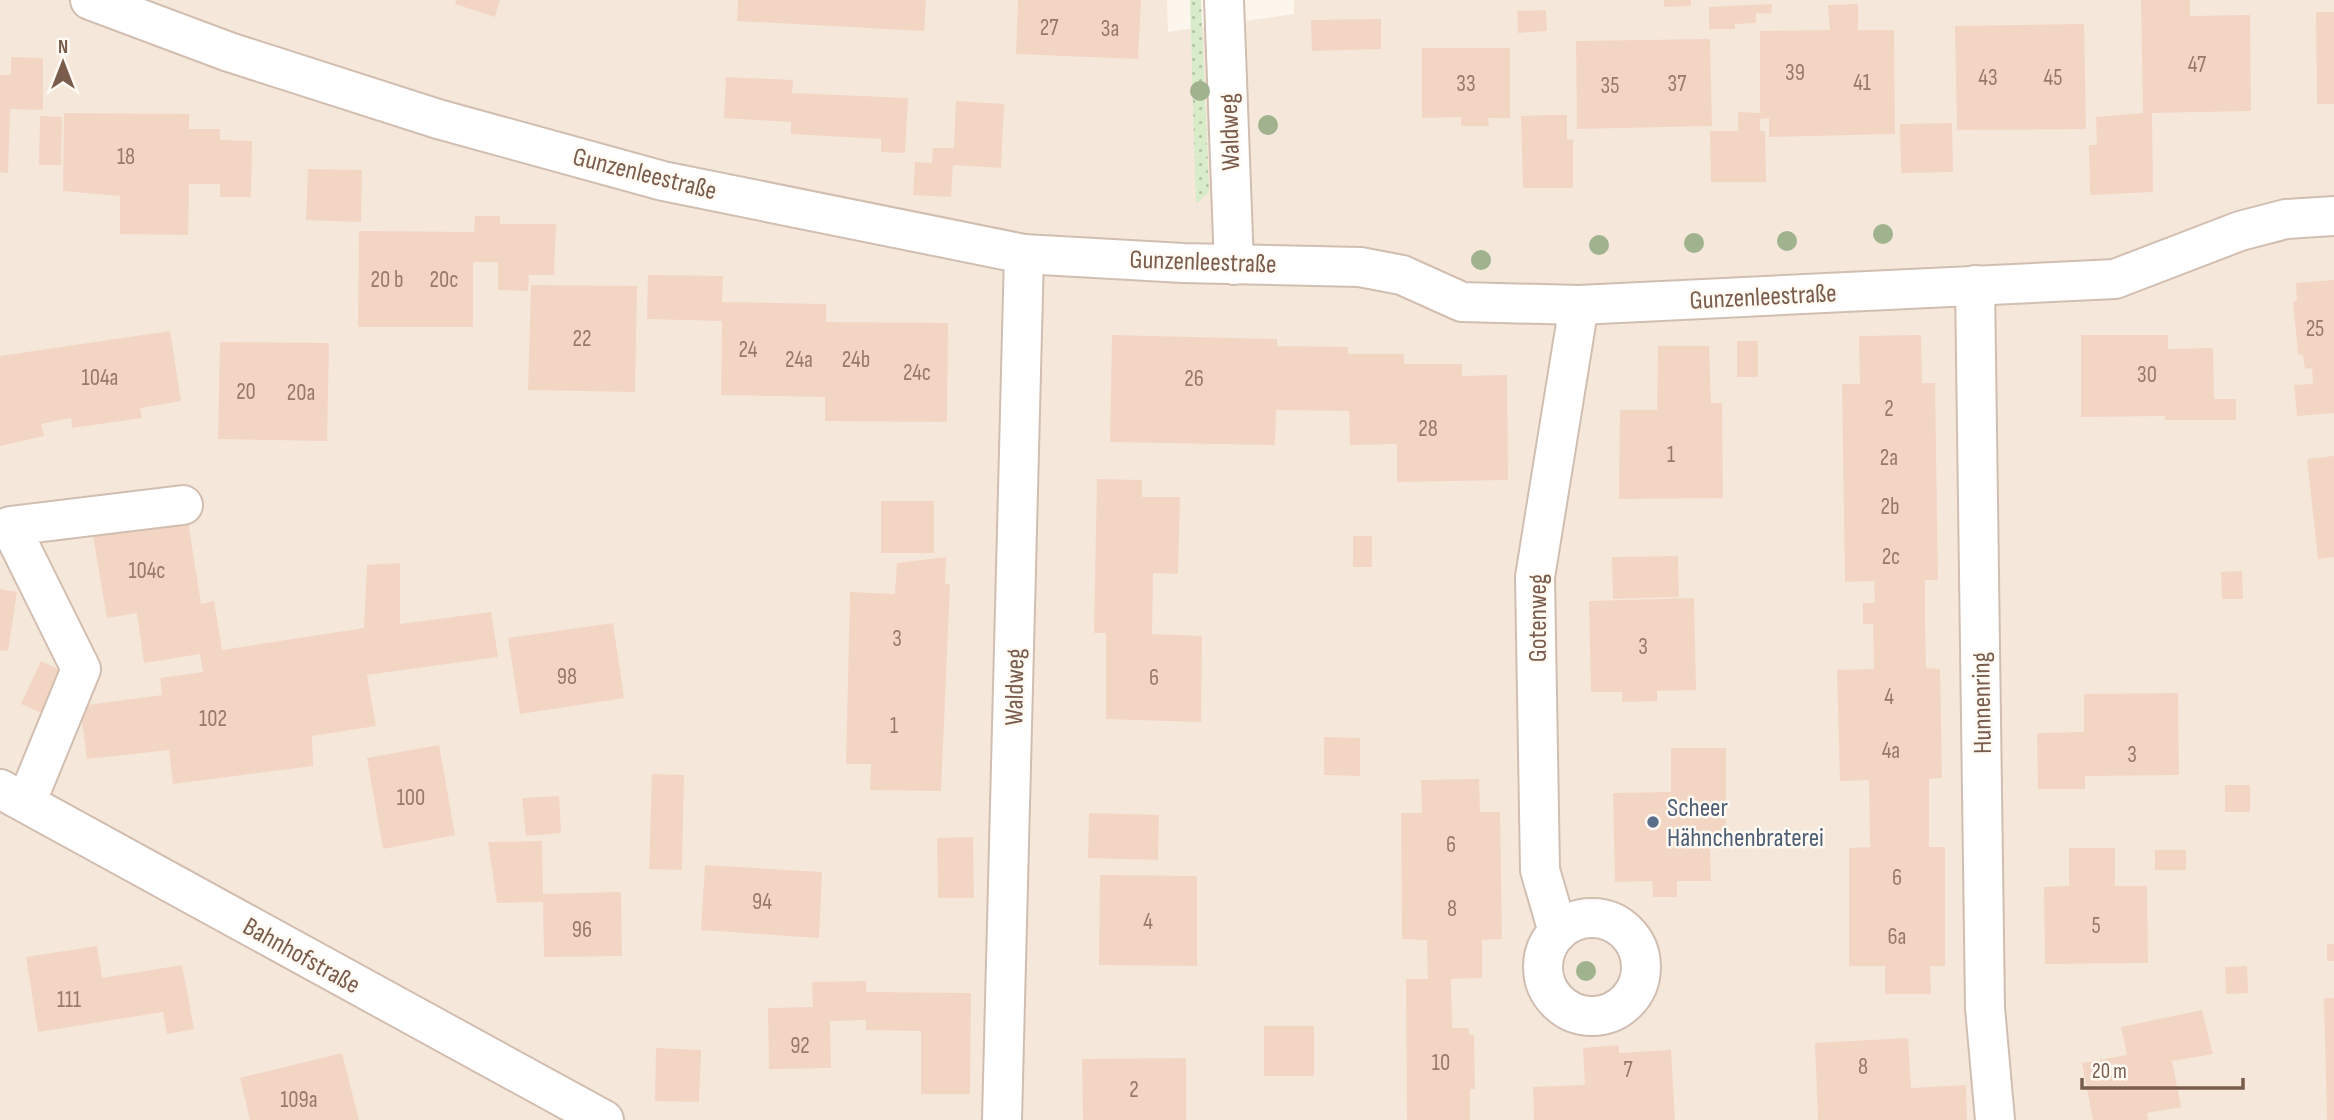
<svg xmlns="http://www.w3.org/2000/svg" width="2334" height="1120" viewBox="0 0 2334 1120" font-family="'Sofia Sans Condensed',sans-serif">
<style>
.residential{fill:#f5e8da}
.grass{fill:url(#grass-dots)}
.building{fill:#f3d5c3}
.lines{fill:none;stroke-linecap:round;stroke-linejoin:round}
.minor-casing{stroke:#d1beb0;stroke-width:42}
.minor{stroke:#fff;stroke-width:38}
.tree{fill:#a0b28e}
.service-dot{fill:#5c6f8a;stroke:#fffaf3;stroke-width:2.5}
.labels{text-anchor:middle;stroke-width:5;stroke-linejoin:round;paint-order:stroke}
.number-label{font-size:23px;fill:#987a6a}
.street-label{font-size:26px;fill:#7a5c4d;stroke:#fffaf3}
.service-label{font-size:26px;fill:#4e5e75;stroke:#fffaf3;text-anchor:start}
</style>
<defs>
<pattern id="grass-dots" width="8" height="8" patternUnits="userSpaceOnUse" patternTransform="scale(1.75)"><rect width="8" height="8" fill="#d8ecc9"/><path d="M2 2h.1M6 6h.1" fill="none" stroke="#b4c2a5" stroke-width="1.8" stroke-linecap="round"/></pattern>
</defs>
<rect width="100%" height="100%" fill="#fdf6ec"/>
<polygon class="residential" points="0,0 1167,0 1168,32 1294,14 1294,0 2334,0 2334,1120 0,1120"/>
<polygon class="grass" points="1190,0 1201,0 1209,192 1196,204"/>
<g class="building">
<polygon points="456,0 500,0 495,17 455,4"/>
<polygon points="738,0 926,0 924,31 737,21"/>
<polygon points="1018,0 1141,0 1138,59 1016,54"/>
<polygon points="1664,0 1691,0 1691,6 1664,7"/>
<polygon points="2141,0 2190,0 2190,16 2250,15 2251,111 2152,113 2153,192 2090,195 2089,145 2097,145 2096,117 2143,113"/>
<polygon points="1772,4 1771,14 1756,13 1756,23 1735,24 1735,29 1709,29 1709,7"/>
<polygon points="1858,4 1858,30 1894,30 1895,134 1769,137 1769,118 1760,119 1760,131 1765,131 1766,182 1711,182 1710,131 1738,131 1738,112 1760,113 1760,31 1830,30 1828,5"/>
<polygon points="1546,10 1547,31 1518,33 1517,11"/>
<polygon points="2316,12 2334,12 2334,104 2317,104"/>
<polygon points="1381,19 1381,49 1312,51 1311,20"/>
<polygon points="2084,24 2086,129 1957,130 1955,26"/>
<polygon points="1710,39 1712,126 1577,129 1576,41"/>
<polygon points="1422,48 1510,48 1510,118 1488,118 1489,126 1461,126 1461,117 1422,118"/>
<polygon points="11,57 43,58 43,110 10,109 8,173 0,172 0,75 11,75"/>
<polygon points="726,77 793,80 792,93 908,98 905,153 881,152 881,139 791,134 791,122 724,118"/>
<polygon points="956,101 1004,104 1001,168 953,165 951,197 913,195 915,162 932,163 933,148 954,148"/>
<polygon points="64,113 189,114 189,129 220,129 220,140 252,141 251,197 220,197 220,184 189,184 188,235 120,234 120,196 63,191"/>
<polygon points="1548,115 1567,115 1567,140 1573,139 1573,188 1523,188 1521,116"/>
<polygon points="40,116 62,117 61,165 39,165"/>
<polygon points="1952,123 1953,172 1901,173 1900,124"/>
<polygon points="308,169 362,170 361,222 306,220"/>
<polygon points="475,216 500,216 500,224 556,224 554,275 529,275 528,291 498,290 498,262 473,262 473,327 358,327 359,231 474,232"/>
<polygon points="648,275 723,276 722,302 826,304 826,322 948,323 947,422 825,421 825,397 721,395 722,321 647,319"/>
<polygon points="2334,280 2334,413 2297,416 2294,385 2313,384 2312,368 2305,369 2303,355 2298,354 2293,302 2297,301 2296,283"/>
<polygon points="531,285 637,286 635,392 528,390"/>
<polygon points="170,331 181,401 140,408 142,418 72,428 71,418 41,424 44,436 0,446 0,356"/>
<polygon points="1112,335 1277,339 1277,346 1348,347 1348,354 1404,354 1404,364 1462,364 1462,376 1507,375 1508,480 1397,482 1397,444 1350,445 1349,411 1276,410 1275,445 1110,442"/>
<polygon points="1921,335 1922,383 1935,383 1938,580 1925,580 1925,624 1926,668 1940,669 1942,778 1929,779 1929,847 1945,847 1945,966 1930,966 1931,994 1885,994 1885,966 1849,966 1849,848 1870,847 1869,780 1840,781 1837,670 1874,669 1873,624 1863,624 1863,603 1875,603 1874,581 1845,582 1842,384 1860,384 1859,336"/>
<polygon points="2081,335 2168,335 2168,349 2213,348 2214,399 2236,399 2236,420 2165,420 2165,416 2081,417"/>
<rect x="1737" y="341" width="21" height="36"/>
<polygon points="220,342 329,343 327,441 218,439"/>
<polygon points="1658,346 1709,346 1711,403 1722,403 1723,498 1619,499 1620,410 1657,410"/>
<polygon points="2334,456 2334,557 2318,559 2307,459"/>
<polygon points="1097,479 1142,480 1142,497 1180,497 1178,574 1153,573 1152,634 1202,636 1201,722 1106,719 1106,633 1094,633"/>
<rect x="881" y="501" width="53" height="52"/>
<polygon points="188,521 201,604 214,601 222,650 364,628 367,565 400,563 400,624 491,612 498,657 367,675 376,726 312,736 313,766 173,784 169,750 87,759 80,706 162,695 160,678 203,672 200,654 144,663 137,613 107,618 93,536"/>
<rect x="1353" y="536" width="19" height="31"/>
<polygon points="1678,556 1679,597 1613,599 1612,557"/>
<polygon points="946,557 945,584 950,584 941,791 870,790 871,764 846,764 850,592 895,594 897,563"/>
<polygon points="2242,571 2243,599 2222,599 2221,572"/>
<polygon points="0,589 17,592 8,651 0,650"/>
<polygon points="1694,598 1696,690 1657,691 1657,701 1622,702 1622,692 1591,692 1589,601"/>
<polygon points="613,623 624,698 520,714 508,638"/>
<polygon points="41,661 64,672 44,714 21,704"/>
<polygon points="2178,693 2179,775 2085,776 2085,789 2038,789 2037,733 2084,732 2084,694"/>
<polygon points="1324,737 1360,738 1360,776 1324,775"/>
<polygon points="439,745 455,835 383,849 367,758"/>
<polygon points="1671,748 1726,748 1726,845 1710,846 1711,881 1677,881 1677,897 1653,897 1652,881 1615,882 1613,793 1671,792"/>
<polygon points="652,774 684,775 682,870 649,869"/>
<polygon points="1479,779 1480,812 1500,812 1502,939 1482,940 1482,978 1451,979 1452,1028 1469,1028 1469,1035 1474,1035 1475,1089 1470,1089 1470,1120 1407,1120 1406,979 1428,979 1427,940 1402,939 1401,813 1422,813 1421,780"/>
<rect x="2225" y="785" width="25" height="27"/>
<polygon points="559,796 561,833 526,836 522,798"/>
<polygon points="1089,813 1159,815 1158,860 1088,858"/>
<polygon points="973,837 974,898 938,898 937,838"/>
<polygon points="542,841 543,894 621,892 622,956 544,957 543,902 497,903 488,842"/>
<polygon points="2069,848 2115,848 2115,886 2147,886 2148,963 2045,964 2044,887 2069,886"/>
<rect x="2155" y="850" width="31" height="20"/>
<polygon points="705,865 822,872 819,938 701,930"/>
<polygon points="1100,875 1197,876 1197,966 1099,965"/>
<rect x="2327" y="944" width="7" height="17"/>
<polygon points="97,946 102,978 182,965 194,1029 167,1034 163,1012 38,1032 26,957"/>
<polygon points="2247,966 2248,993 2226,994 2225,967"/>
<polygon points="866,981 866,992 971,993 970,1094 921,1094 921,1031 866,1030 866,1020 830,1021 831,1068 769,1069 768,1008 813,1007 812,982"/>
<polygon points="2324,998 2334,998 2334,1120 2327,1120"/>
<polygon points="2202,1010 2213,1054 2172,1061 2181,1107 2147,1113 2148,1120 2093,1120 2082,1063 2127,1055 2121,1027"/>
<rect x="1264" y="1026" width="50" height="50"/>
<polygon points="1908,1038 1911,1088 1966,1085 1967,1120 1818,1120 1815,1043"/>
<polygon points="1619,1045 1619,1053 1671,1050 1675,1120 1534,1120 1533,1087 1585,1085 1583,1048"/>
<polygon points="656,1048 701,1050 699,1102 655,1101"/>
<polygon points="342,1053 359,1120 250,1120 240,1078"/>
<polygon points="1186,1058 1186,1120 1083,1120 1082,1059"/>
</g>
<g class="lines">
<g class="minor-casing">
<g id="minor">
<polyline points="90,0 229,52 438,119 663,181 1024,254 1183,263 1360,267 1402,275 1462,302 1579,305 2115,279 2240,231 2286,219 2334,216"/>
<polyline points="1224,0 1234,265"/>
<polyline points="1975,285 1985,1008 1995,1120"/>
<polyline points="0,789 604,1120"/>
<polyline points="26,803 81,669 10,526 183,505"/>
<circle cx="1592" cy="967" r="49"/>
<polyline points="1558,932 1540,870 1535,577 1579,305"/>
<polyline points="1002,1120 1024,254"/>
</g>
</g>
<use href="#minor" class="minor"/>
</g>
<g class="tree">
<circle cx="1200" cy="91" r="10"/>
<circle cx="1268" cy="125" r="10"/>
<circle cx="1883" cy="234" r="10"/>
<circle cx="1787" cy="241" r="10"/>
<circle cx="1694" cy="243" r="10"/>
<circle cx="1599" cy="245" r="10"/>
<circle cx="1481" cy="260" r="10"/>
<circle cx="1586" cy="971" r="10"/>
</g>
<circle class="service-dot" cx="1653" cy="822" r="7"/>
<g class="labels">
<g class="number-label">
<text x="1049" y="35">27</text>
<text x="1110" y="36">3a</text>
<text x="2197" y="72">47</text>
<text x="1795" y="80">39</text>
<text x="1988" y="85">43</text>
<text x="2053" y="85">45</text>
<text x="1862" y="90">41</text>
<text x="1466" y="91">33</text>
<text x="1677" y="91">37</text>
<text x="1610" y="93">35</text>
<text x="126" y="164">18</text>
<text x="387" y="287">20 b</text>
<text x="444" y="287">20c</text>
<text x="2315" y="336">25</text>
<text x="582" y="346">22</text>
<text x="748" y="357">24</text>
<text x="799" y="367">24a</text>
<text x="856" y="367">24b</text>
<text x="917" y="380">24c</text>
<text x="2147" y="382">30</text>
<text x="100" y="385">104a</text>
<text x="1194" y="386">26</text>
<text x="246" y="399">20</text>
<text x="301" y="400">20a</text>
<text x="1889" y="416">2</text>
<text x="1428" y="436">28</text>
<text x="1671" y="462">1</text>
<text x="1889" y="465">2a</text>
<text x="1890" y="514">2b</text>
<text x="1891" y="564">2c</text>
<text x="147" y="578">104c</text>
<text x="897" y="646">3</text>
<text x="1643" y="654">3</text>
<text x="567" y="684">98</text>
<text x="1154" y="685">6</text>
<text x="1889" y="704">4</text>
<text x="213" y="726">102</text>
<text x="894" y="733">1</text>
<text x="1891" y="758">4a</text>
<text x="2132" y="762">3</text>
<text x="411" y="805">100</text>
<text x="1451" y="852">6</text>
<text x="1897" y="885">6</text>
<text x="762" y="909">94</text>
<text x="1452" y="916">8</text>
<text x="1148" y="929">4</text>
<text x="2096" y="933">5</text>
<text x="582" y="937">96</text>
<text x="1897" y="944">6a</text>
<text x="69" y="1007">111</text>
<text x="800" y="1053">92</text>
<text x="1441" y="1070">10</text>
<text x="1863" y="1074">8</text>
<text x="1628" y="1077">7</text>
<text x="1134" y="1097">2</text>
<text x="299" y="1107">109a</text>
</g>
<g class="street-label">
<text transform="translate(1229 132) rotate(-92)" y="9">Waldweg</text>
<text transform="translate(645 173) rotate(14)" y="9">Gunzenleestraße</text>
<text transform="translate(1203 261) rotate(2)" y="9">Gunzenleestraße</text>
<text transform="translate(1763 296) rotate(-3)" y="9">Gunzenleestraße</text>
<text transform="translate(1537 618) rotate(-90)" y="9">Gotenweg</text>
<text transform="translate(1014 687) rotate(-89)" y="9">Waldweg</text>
<text transform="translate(1981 703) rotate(-91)" y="9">Hunnenring</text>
<text transform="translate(302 955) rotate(29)" y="9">Bahnhofstraße</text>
</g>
<g class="service-label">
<text x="1667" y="816">Scheer<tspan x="1667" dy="30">Hähnchenbraterei</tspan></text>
</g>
</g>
<g transform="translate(63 63)" stroke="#fffaf3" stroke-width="5" paint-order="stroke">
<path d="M0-5L12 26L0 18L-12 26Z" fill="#7a5c4d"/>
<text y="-10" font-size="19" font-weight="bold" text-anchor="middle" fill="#7a5c4d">N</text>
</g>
<path d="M2082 1078v10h161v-10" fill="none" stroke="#7a5c4d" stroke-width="3.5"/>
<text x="2092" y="1078" font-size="21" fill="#7a5c4d" stroke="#fffaf3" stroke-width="5" paint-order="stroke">20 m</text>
</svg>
